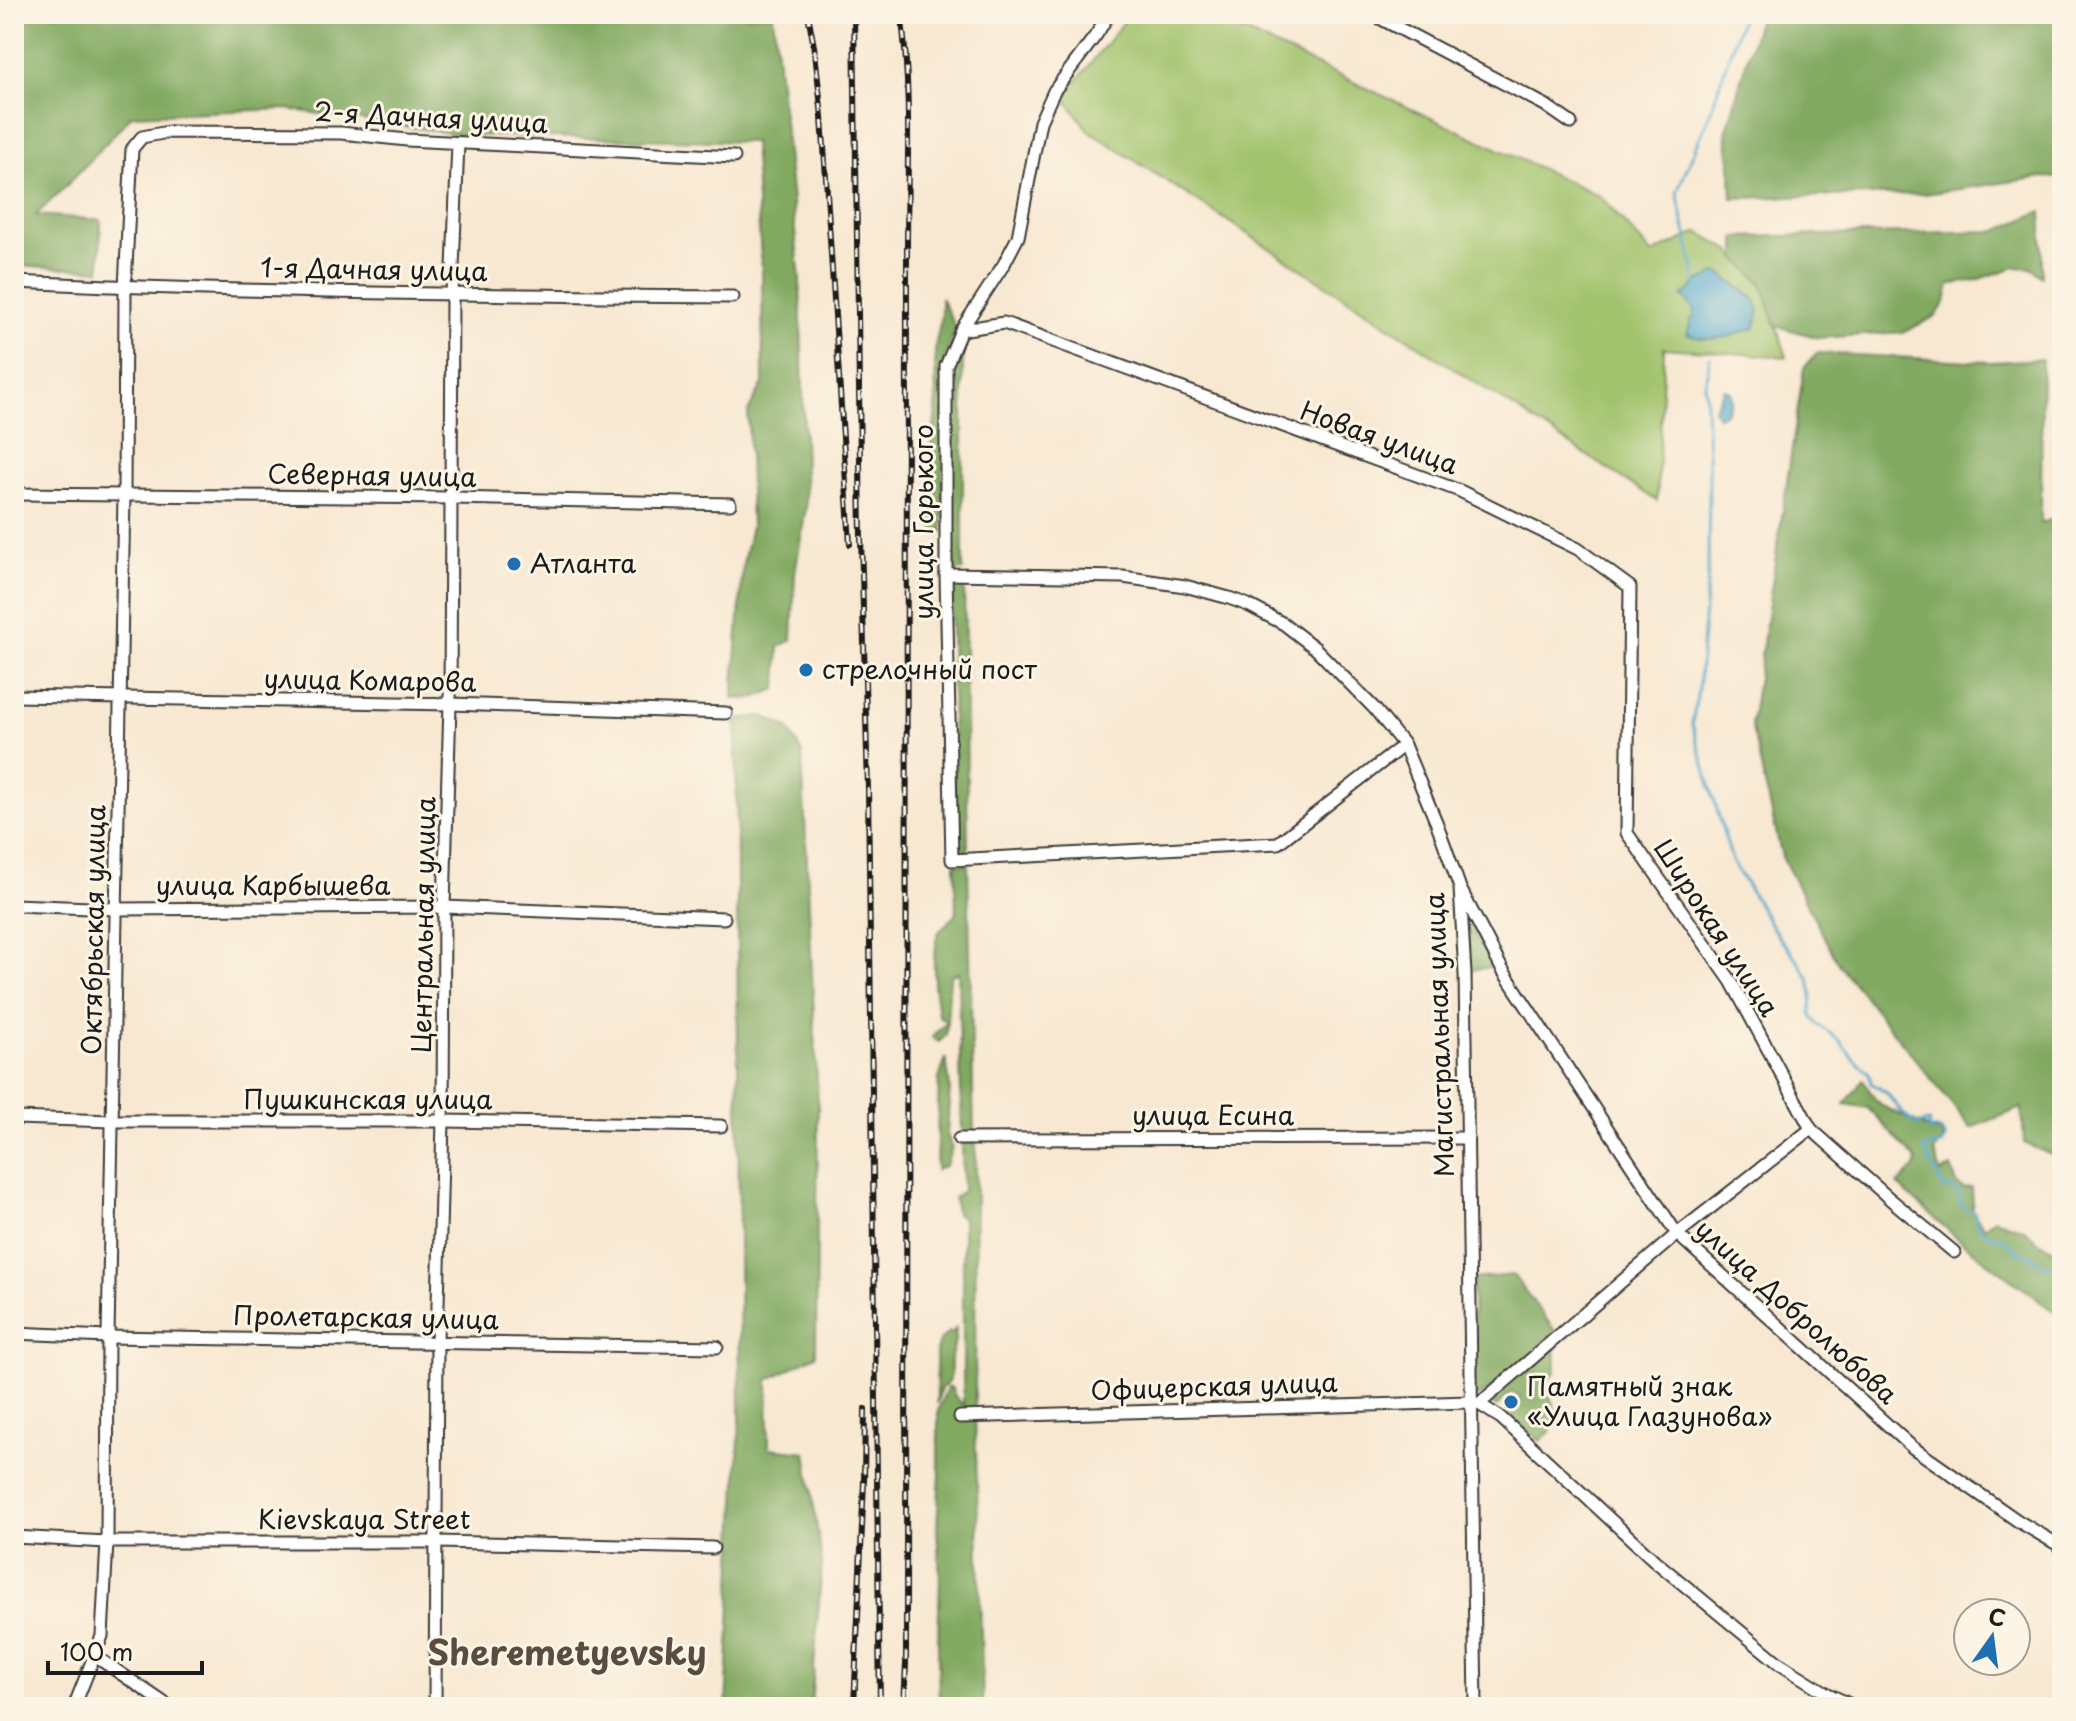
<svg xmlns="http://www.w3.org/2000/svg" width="2076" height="1721" viewBox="0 0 2076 1721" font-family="'Playpen Sans',sans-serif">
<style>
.green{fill:#a2c36d;stroke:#5f7044;stroke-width:2}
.forest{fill:#81a960;stroke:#4e623e;stroke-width:2}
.water{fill:#50a6cc;stroke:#366174;stroke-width:2}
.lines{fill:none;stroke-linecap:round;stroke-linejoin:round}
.stream{stroke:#50a6cc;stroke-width:3}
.minor-casing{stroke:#3d3b37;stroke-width:15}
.minor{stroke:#fff;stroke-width:11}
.rail-casing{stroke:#1c1c1c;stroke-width:6}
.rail{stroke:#fcf5e5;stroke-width:3;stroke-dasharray:9;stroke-linecap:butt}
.poi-dot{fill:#1f6fb2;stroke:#fcf5e5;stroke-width:3}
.labels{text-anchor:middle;stroke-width:6;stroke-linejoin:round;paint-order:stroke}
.street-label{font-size:26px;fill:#1c1c1c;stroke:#fcf5e5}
.poi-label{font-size:26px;fill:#1c1c1c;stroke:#fcf5e5;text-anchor:start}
.district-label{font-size:34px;font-weight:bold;fill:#594d41;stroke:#fcf5e5}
</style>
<rect width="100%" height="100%" fill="#fcf5e5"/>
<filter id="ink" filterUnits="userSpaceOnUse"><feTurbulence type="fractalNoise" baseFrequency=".0125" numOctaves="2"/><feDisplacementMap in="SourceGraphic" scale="16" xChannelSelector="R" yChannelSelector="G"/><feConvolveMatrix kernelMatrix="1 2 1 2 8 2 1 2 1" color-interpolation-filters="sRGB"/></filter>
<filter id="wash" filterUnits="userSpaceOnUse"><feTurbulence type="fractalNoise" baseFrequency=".006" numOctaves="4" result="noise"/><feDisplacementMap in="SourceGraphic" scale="32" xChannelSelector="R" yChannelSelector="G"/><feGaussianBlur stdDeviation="1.8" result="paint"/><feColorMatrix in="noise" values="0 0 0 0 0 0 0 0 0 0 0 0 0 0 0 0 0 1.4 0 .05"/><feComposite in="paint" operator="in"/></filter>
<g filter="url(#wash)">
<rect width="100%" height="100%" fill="#f8e8d2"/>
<polygon class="green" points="1130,14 1206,14 1600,196 1652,254 1698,232 1728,249 1762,283 1787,357 1664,348 1657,501 1088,130 1064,97"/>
<g class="forest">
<polygon points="14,14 747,14 748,17 759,14 773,14 800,280 806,508 795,573 792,640 779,647 777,689 754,698 733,699 743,564 751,526 748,412 763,383 762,273 753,142 463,135 286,109 132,115 67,185 36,215 101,220 100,270 14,265"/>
<polygon points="1762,14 2062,14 2062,178 2043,177 1924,194 1732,198 1731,168 1726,133 1759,17"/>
<polygon points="2042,211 2042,277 2031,268 2015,267 1977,280 1950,285 1946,301 1936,316 1905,332 1819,338 1776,326 1762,283 1736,258 1736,237 1997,231"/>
<polygon points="941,298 956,328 942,365 943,532 936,532 930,523 930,454 933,441 936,407 935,347 941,319"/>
<polygon points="961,338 963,342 963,570 950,571 949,368"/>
<polygon points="1817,353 1990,362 2042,359 2041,523 2062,516 2062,1158 2049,1154 2024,1143 2022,1108 1971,1128 1839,965 1782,857 1751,724 1804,368"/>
<polygon points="950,579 964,579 968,856 955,855"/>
<polygon points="763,716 788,728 802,753 818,1105 816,1355 768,1380 769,1448 806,1452 822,1562 811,1707 726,1707 740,1418 736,719"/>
<polygon points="955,864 968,864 974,1135 962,1134 958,972 950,976 946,1035 939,1042 932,1037 946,1022 938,1015 934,985 934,958 938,933 956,914"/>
<polygon points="1465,906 1497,967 1468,970"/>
<polygon points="946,1058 950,1088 947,1134 952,1147 946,1165 936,1170 939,1079"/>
<polygon points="1863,1080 1875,1099 1884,1107 1931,1130 1939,1131 1943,1135 1943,1142 1934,1151 1941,1173 1951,1167 1957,1184 1964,1189 1972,1188 1973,1212 1984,1227 1994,1219 2024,1229 2040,1243 2062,1253 2062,1317 1965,1245 1897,1185 1915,1167 1917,1161 1868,1108 1845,1104"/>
<polygon points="976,1142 975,1413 983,1707 939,1707 938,1642 940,1576 937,1530 940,1472 938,1463 938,1411 947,1387 951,1387 956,1398 963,1405 963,1219 956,1214 954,1198 963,1191 962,1143"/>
<polygon points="1513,1275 1556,1332 1483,1395 1474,1397 1473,1279"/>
<path d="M956,1327C956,1338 955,1343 952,1353C947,1367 958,1378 941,1388L937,1404L936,1351L939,1341L949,1332L953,1333Z"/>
<polygon points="1555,1341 1556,1371 1543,1384 1548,1391 1557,1415 1550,1432 1540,1441 1508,1414 1520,1398 1511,1392 1497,1407 1486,1401"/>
</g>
<g class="water">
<path d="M1715,273L1721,274L1756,300L1759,310L1755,328C1733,336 1710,344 1687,334L1690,325V320L1694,317L1695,310L1682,296L1691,290L1696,282L1705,279Z"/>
<polygon points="1724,389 1731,392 1732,401 1725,414 1718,416 1714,410"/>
</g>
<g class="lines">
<g class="stream">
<polyline points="1697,284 1677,192 1709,116 1743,14"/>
<path d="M1710,357L1705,384L1709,477L1708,574L1698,690L1692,724L1732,861L1779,938L1790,950L1809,978L1812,994L1811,1015L1816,1023L1839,1040L1855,1060L1869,1073L1871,1083L1887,1093L1901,1112L1916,1125L1929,1122L1928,1131C1936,1126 1943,1130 1946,1139L1942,1145L1927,1147L1924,1149L1944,1188H1953L1960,1196L1961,1205L1975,1213L1976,1222L1988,1234L2003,1238L2017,1251L2027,1254L2048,1267L2053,1268L2055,1261L2062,1262"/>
</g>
</g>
</g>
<g filter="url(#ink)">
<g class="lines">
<g class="minor-casing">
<g id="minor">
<polyline points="1109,14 1096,35 1054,91 1040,122 1018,237 1004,264 961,330 946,366 946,574 952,860 1278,843 1404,745"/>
<polyline points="1372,14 1545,105 1571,123"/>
<path d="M14,282C253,293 493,295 733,297"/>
<polyline points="14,494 453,498 730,504"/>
<polyline points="946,574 1123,577 1185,586 1229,598 1248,605 1284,624 1315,648 1374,708 1404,745 1437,824 1460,888 1465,974 1476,1707"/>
<polyline points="14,696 450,704 726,713"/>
<polyline points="1462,892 1502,969 1677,1234 1912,1447 2018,1521 2062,1547"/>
<polyline points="14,905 116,909 444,907 724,918"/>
<polyline points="14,1118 113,1121 443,1121 721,1126"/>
<polyline points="1811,1129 1890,1199 1954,1252"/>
<polyline points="959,1139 1468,1138"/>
<polyline points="14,1333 108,1337 717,1347"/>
<polyline points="1479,1404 1501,1418 1655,1561 1780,1664 1828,1694 1855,1707"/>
<polyline points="960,1417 1470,1402 1479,1404 1677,1234 1811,1129 1731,981 1627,833 1630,587 1578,549 1460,491 1004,323 961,330"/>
<polyline points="14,1537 107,1542 436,1542 713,1548"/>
<polyline points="95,1656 170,1707"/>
<polyline points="74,1707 102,1636 107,1542 108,1337 124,496 125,287 132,149 142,137 168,132 341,133 407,140 734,157"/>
<polyline points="435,1707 437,1341 443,1121 444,907 450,704 452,294 458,143"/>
</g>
</g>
<use href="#minor" class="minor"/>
<g class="rail-casing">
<g id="rail">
<polyline points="808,14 815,52 822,117 850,544"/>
<polyline points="854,14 861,537 868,789 880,1707"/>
<path d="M901,14C912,89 907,171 907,248L906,1664L904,1707"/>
<polyline points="854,1707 864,1481 865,1409"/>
</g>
</g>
<use href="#rail" class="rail"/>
</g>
</g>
<g class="poi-dot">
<circle cx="514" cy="564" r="8"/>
<circle cx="806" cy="670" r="8"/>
<circle cx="1511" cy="1402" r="8"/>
</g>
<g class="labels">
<g class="street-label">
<text transform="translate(431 118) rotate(3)" y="9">2-я Дачная улица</text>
<text transform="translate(374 270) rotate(1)" y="9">1-я Дачная улица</text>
<text transform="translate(1379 438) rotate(20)" y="9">Новая улица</text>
<text transform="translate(372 476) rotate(1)" y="9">Северная улица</text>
<text transform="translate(924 522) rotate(-90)" y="9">улица Горького</text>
<text transform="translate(370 681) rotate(1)" y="9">улица Комарова</text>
<text x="273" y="895">улица Карбышева</text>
<text transform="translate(424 925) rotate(-89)" y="9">Центральная улица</text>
<text transform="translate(1716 928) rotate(57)" y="9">Широкая улица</text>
<text transform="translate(94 930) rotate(-89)" y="9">Октябрьская улица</text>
<text transform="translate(1440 1035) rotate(-92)" y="9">Магистральная улица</text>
<text x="368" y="1109">Пушкинская улица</text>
<text x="1213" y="1125">улица Есина</text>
<text transform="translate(1796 1312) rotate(42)" y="9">улица Добролюбова</text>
<text transform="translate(366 1318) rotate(1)" y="9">Пролетарская улица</text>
<text transform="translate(1214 1387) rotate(-2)" y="9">Офицерская улица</text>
<text x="364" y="1529">Kievskaya Street</text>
</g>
<g class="poi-label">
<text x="530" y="573">Атланта</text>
<text x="822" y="679">стрелочный пост</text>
<text x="1527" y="1396">Памятный знак<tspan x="1527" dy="30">«Улица Глазунова»</tspan></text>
</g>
<g class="district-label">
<text x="567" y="1665">Sheremetyevsky</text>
</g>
</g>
<rect width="2076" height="1721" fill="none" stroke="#fcf5e5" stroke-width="48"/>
<g transform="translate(1992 1637) rotate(14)"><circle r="38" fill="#fcf5e5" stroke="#a29e95" stroke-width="2"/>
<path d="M0-6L14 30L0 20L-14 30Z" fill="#1f6fb2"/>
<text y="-12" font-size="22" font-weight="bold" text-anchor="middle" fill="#1c1c1c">С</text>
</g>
<path d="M48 1661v12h154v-12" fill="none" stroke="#1c1c1c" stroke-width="4"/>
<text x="60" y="1661" font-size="24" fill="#1c1c1c" stroke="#fcf5e5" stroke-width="6" paint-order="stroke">100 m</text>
</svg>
